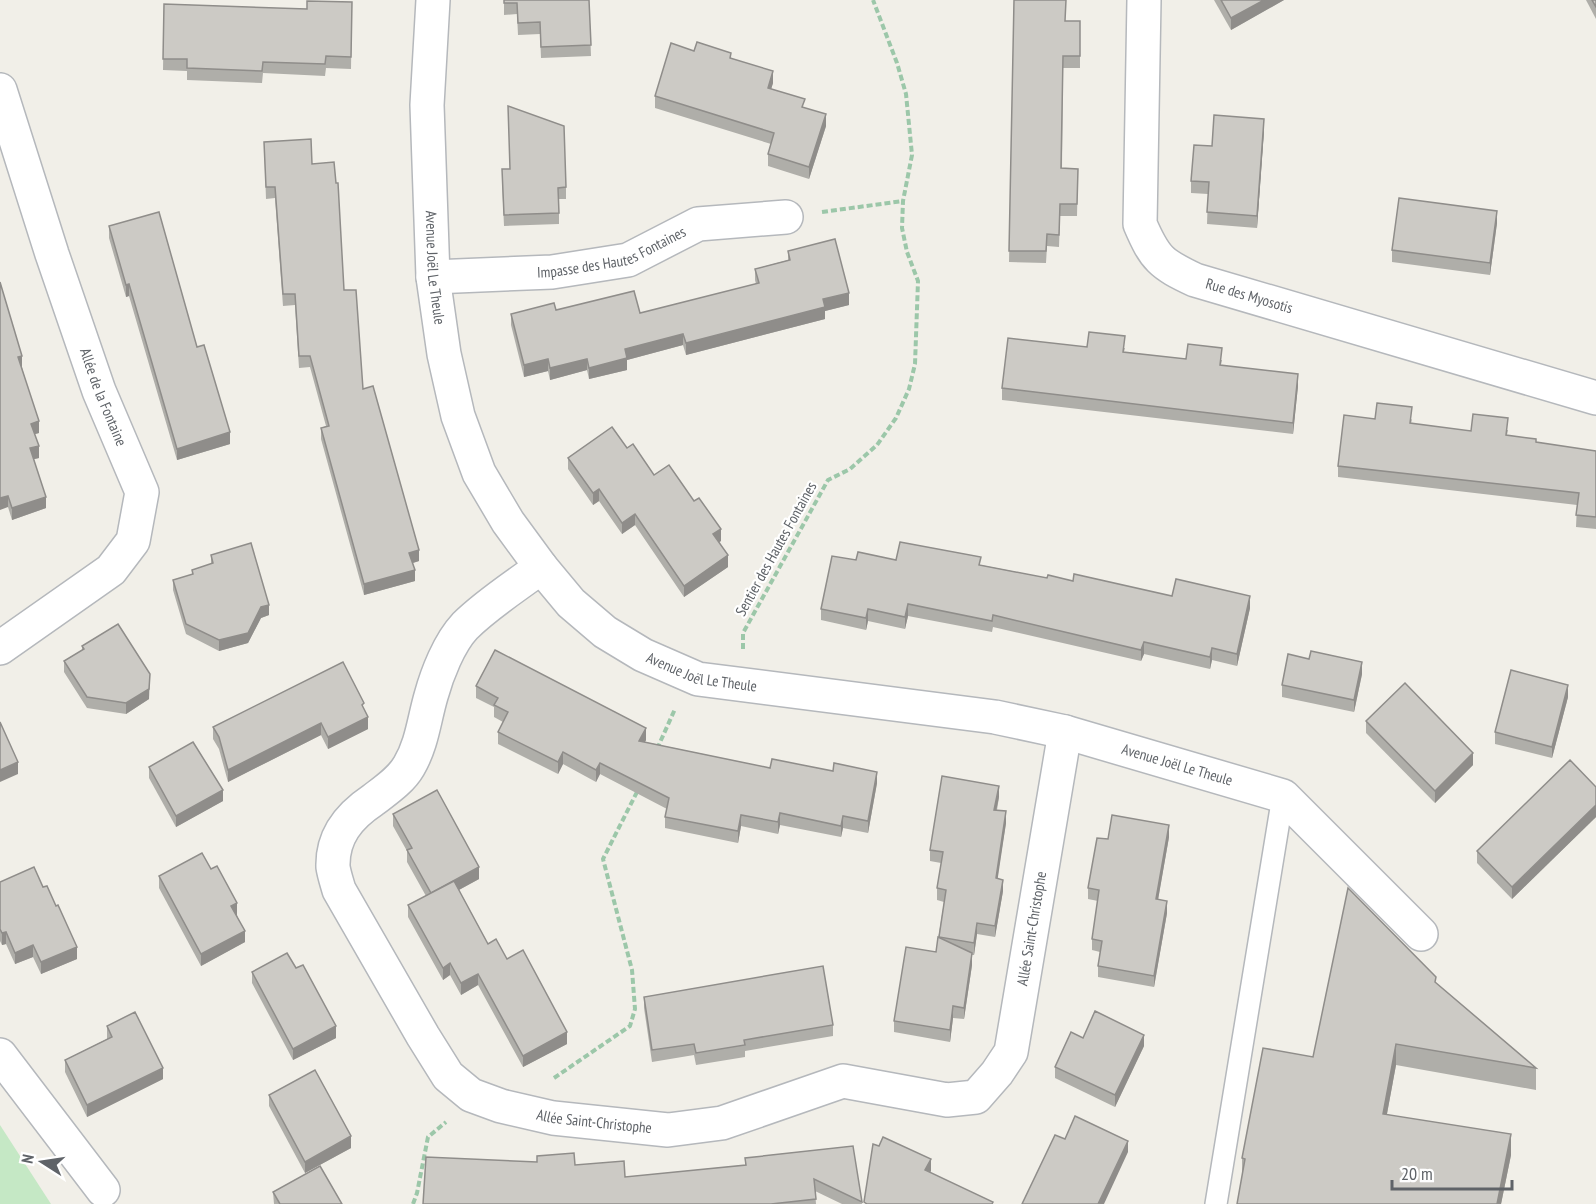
<svg xmlns="http://www.w3.org/2000/svg" width="1596" height="1204" viewBox="0 0 1596 1204" font-family="'PT Sans Narrow',sans-serif">
<style>
.green{fill:#c5e8c5}
.lines{fill:none;stroke-linecap:round;stroke-linejoin:round}
.lane-casing{stroke:#b5b8bc;stroke-width:24}
.street-casing{stroke:#b5b8bc;stroke-width:36}
.path{stroke:#9cc7a9;stroke-width:4;stroke-dasharray:6 3;stroke-linecap:butt}
.lane{stroke:#fff;stroke-width:21}
.street{stroke:#fff;stroke-width:33}
.wall{fill:#afaea9}
.shaded-wall{fill:#8f8d8a}
.building{fill:#cccac5;stroke:#8f8d8a;stroke-width:1.5}
.labels{text-anchor:middle;stroke-width:4.5;stroke-linejoin:round;paint-order:stroke}
.street-label{font-size:15px;fill:#5f6368;stroke:#fff}
</style>
<rect width="100%" height="100%" fill="#f1efe8"/>
<polygon class="green" points="0,1125 51,1204 0,1204"/>
<g class="lines">
<g class="lane-casing">
<polyline id="lane" points="1216,1204 1283,796"/>
</g>
<g class="street-casing">
<g id="street">
<path id="s1" d="M433,0L427,105L433,277L444,354L458,416L479,473L508,522L541,567L571,603L605,632L643,655L698,679L995,717L1065,732L1283,796L1421,934"/>
<path id="s2" d="M1144,0L1140,224C1155,259 1161,264 1195,280L1596,398"/>
<path id="s3" d="M0,90L52,254L99,391L142,492L133,541L111,570L0,648"/>
<path id="s4" d="M433,277L552,272L628,260L698,224L786,217"/>
<path id="s5" d="M541,567C516,586 487,604 465,626C449,643 437,674 431,696C424,720 422,744 409,766C401,780 386,790 373,800C349,816 332,836 333,867C334,874 337,883 339,890L423,1036L448,1076L471,1095L501,1106L553,1118L668,1130L722,1123L843,1081L947,1100L976,1097L997,1073L1011,1052L1065,732"/>
<polyline points="0,1055 103,1190"/>
</g>
</g>
<g class="path">
<polyline points="822,212 903,201"/>
<polyline points="743,649 743,633 828,480 850,469 877,445 896,418 909,389 915,364 918,281 907,252 902,228 903,201 912,155 906,94 897,63 873,0"/>
<polyline points="657,749 675,709"/>
<polyline points="554,1078 630,1026 635,1009 632,970 603,859 639,788"/>
<polyline points="413,1204 417,1193 428,1137 446,1122"/>
</g>
<use href="#lane" class="lane"/>
<use href="#street" class="street"/>
</g>
<g class="wall">
<polygon points="504,0 589,0 591,56 541,58 540,34 518,35 517,14 504,15"/>
<polygon points="1014,0 1066,21 1080,21 1080,68 1063,68 1062,168 1078,169 1077,216 1060,216 1059,247 1047,246 1046,263 1009,262"/>
<polygon points="1214,0 1284,0 1231,30"/>
<polygon points="1586,0 1596,0 1596,19"/>
<polygon points="352,2 351,69 326,68 325,76 263,73 262,83 187,80 187,71 163,70 164,4 307,9"/>
<polygon points="694,51 731,58 773,83 771,89 805,108 826,126 809,179 768,166 768,154 771,144 655,108 655,96"/>
<polygon points="1264,131 1257,228 1207,224 1208,194 1191,193 1191,181 1212,146"/>
<polygon points="264,142 312,164 344,290 363,389 419,561 413,563 415,581 364,595 321,439 321,428 326,426 310,367 299,368 295,305 283,306 275,198 266,199"/>
<polygon points="502,180 566,187 566,199 559,199 559,224 504,226"/>
<polygon points="1497,223 1490,275 1392,262 1392,250"/>
<polygon points="109,226 197,347 230,444 177,460 129,296 126,297 109,238"/>
<polygon points="788,251 849,305 825,311 825,319 686,355 683,345 627,360 627,370 589,379 587,370 550,380 548,371 524,377 511,325 511,314 556,310 640,313 756,284 755,280 755,269 788,260"/>
<polygon points="0,282 39,433 35,434 39,458 34,459 46,508 12,520 8,507"/>
<polygon points="1087,347 1125,348 1124,352 1186,359 1222,360 1221,365 1298,386 1293,434 1002,400 1002,388"/>
<polygon points="1412,419 1411,424 1471,431 1508,430 1507,435 1536,443 1596,451 1596,529 1576,527 1577,505 1338,477 1338,466"/>
<polygon points="627,448 721,541 719,542 728,567 684,597 635,525 622,534 599,501 593,505 568,469 568,458"/>
<polygon points="211,555 269,615 261,618 248,643 219,651 186,634 173,590 173,580 192,575 192,570 211,564"/>
<polygon points="856,560 981,565 1047,578 1250,608 1237,666 1212,660 1210,669 1144,654 1141,661 993,627 992,632 908,616 905,629 868,621 866,630 821,620 821,609"/>
<polygon points="82,646 149,699 126,714 87,708 64,672 64,661 82,650"/>
<polygon points="1362,674 1354,712 1282,697 1282,685"/>
<polygon points="476,686 646,740 645,742 770,768 877,783 868,833 843,828 841,837 780,825 778,834 741,826 738,843 665,828 665,817 667,809 600,774 596,782 563,764 558,774 498,744 498,732 503,722 494,717 494,707 476,698"/>
<polygon points="1568,697 1552,758 1495,744 1495,732"/>
<polygon points="364,709 368,729 328,749 321,735 228,782 219,749 213,739 213,727"/>
<polygon points="1366,721 1473,765 1435,803 1366,733"/>
<polygon points="149,767 223,801 176,827 149,778"/>
<polygon points="1596,787 1596,817 1512,899 1477,863 1477,851"/>
<polygon points="999,797 997,810 1006,823 997,879 1003,891 995,937 977,934 974,955 972,955 972,965 964,1019 953,1018 950,1042 894,1032 894,1021 936,952 944,902 937,900 937,888 941,863 930,861 930,850"/>
<polygon points="393,814 479,879 459,890 488,944 507,959 567,1044 523,1067 478,985 461,995 450,975 443,980 408,917 408,905 426,896 407,862 407,851 393,826"/>
<polygon points="1169,837 1158,900 1167,913 1154,987 1098,977 1098,966 1100,952 1092,950 1092,939 1098,901 1088,899 1088,888 1108,839"/>
<polygon points="211,869 237,915 245,942 201,966 159,888 159,876"/>
<polygon points="0,882 43,887 77,959 41,974 33,957 15,964 6,944 2,945 0,941"/>
<polygon points="296,968 336,1038 293,1060 252,983 252,972"/>
<polygon points="1436,983 1536,1068 1536,1090 1396,1065 1387,1114 1511,1155 1501,1204 1237,1204 1242,1177 1242,1158 1313,1057"/>
<polygon points="644,997 833,1025 833,1036 745,1051 745,1057 696,1065 694,1055 652,1062 644,1008"/>
<polygon points="107,1026 163,1079 87,1117 65,1072 65,1060 107,1039"/>
<polygon points="1083,1038 1144,1046 1115,1107 1055,1078 1055,1067"/>
<polygon points="269,1095 351,1148 305,1173 269,1106"/>
<polygon points="853,1146 862,1204 842,1204 815,1191 816,1204 423,1204 537,1162 537,1156 625,1177 745,1165 745,1158"/>
<polygon points="273,1192 342,1204 274,1204"/>
</g>
<g class="shaded-wall">
<polygon points="1264,0 1284,0 1231,30 1231,18"/>
<polygon points="773,71 773,83 768,99 768,88"/>
<polygon points="826,114 826,126 809,179 809,167"/>
<polygon points="1264,119 1264,131 1257,228 1257,216"/>
<polygon points="1497,211 1497,223 1490,275 1490,263"/>
<polygon points="129,284 129,296 126,297 126,285"/>
<polygon points="849,293 849,305 825,311 825,319 686,355 686,343 823,299"/>
<polygon points="683,334 683,345 627,360 627,370 589,379 589,368 625,349"/>
<polygon points="22,356 22,367 18,369 18,357"/>
<polygon points="548,359 548,371 524,377 524,365"/>
<polygon points="587,359 587,370 550,380 550,368"/>
<polygon points="1298,374 1298,386 1293,434 1293,423"/>
<polygon points="39,421 39,433 31,435 31,424"/>
<polygon points="230,432 230,444 177,460 177,449"/>
<polygon points="39,446 39,458 30,460 30,448"/>
<polygon points="599,489 599,501 593,505 593,493"/>
<polygon points="8,496 8,507 0,510 0,498"/>
<polygon points="46,497 46,508 12,520 12,508"/>
<polygon points="635,514 635,525 622,534 622,523"/>
<polygon points="721,529 721,541 713,546 713,534"/>
<polygon points="419,550 419,561 409,564 409,553"/>
<polygon points="728,555 728,567 684,597 684,586"/>
<polygon points="415,570 415,581 364,595 364,584"/>
<polygon points="1250,596 1250,608 1237,666 1237,654"/>
<polygon points="908,604 908,616 905,629 905,617"/>
<polygon points="269,605 269,615 261,618 248,643 219,651 219,640 261,607"/>
<polygon points="868,609 868,621 866,630 866,618"/>
<polygon points="1144,642 1144,654 1141,661 1141,650"/>
<polygon points="1212,648 1212,660 1210,669 1210,657"/>
<polygon points="1362,662 1362,674 1354,712 1354,700"/>
<polygon points="150,674 149,699 126,714 126,703"/>
<polygon points="1568,685 1568,697 1552,758 1552,747"/>
<polygon points="368,717 368,729 328,749 328,737"/>
<polygon points="321,723 321,735 228,782 228,770"/>
<polygon points="646,728 646,740 639,753 639,741"/>
<polygon points="563,752 563,764 558,774 558,762"/>
<polygon points="1473,753 1473,765 1435,803 1435,791"/>
<polygon points="18,762 18,774 0,782 0,770"/>
<polygon points="600,763 600,774 596,782 596,770"/>
<polygon points="877,772 877,783 868,833 868,821"/>
<polygon points="999,786 999,797 994,821 994,810"/>
<polygon points="223,790 223,801 176,827 176,816"/>
<polygon points="1596,805 1596,817 1512,899 1512,887"/>
<polygon points="1006,811 1006,823 996,890 996,878"/>
<polygon points="780,813 780,825 778,834 778,822"/>
<polygon points="741,815 741,826 738,843 738,831"/>
<polygon points="843,816 843,828 841,837 841,826"/>
<polygon points="1169,825 1169,837 1156,911 1156,899"/>
<polygon points="479,867 479,879 431,905 431,893"/>
<polygon points="1003,880 1003,891 995,937 995,926"/>
<polygon points="1167,901 1167,913 1154,987 1154,976"/>
<polygon points="237,903 237,915 231,918 231,906"/>
<polygon points="977,923 977,934 974,955 974,943"/>
<polygon points="245,931 245,942 201,966 201,954"/>
<polygon points="6,932 6,944 2,945 2,933"/>
<polygon points="33,945 33,957 15,964 15,953"/>
<polygon points="77,947 77,959 41,974 41,962"/>
<polygon points="972,953 972,965 964,1019 964,1008"/>
<polygon points="450,963 450,975 443,980 443,968"/>
<polygon points="478,974 478,985 461,995 461,983"/>
<polygon points="953,1006 953,1018 950,1042 950,1030"/>
<polygon points="336,1026 336,1038 293,1060 293,1049"/>
<polygon points="567,1032 567,1044 523,1067 523,1056"/>
<polygon points="1144,1035 1144,1046 1115,1107 1115,1095"/>
<polygon points="1396,1044 1396,1065 1383,1135 1383,1114"/>
<polygon points="163,1068 163,1079 87,1117 87,1105"/>
<polygon points="1511,1134 1511,1155 1501,1204 1497,1204"/>
<polygon points="351,1136 351,1148 305,1173 305,1162"/>
<polygon points="1128,1141 1128,1152 1104,1204 1098,1204"/>
<polygon points="931,1159 931,1171 925,1182 925,1170"/>
</g>
<g class="building">
<polygon points="504,0 589,0 591,45 541,47 540,22 518,23 517,3 504,3"/>
<polygon points="1014,0 1066,0 1065,21 1080,21 1080,56 1063,56 1061,168 1078,169 1077,204 1060,204 1059,235 1047,234 1046,251 1009,251"/>
<polygon points="1221,0 1264,0 1231,18"/>
<polygon points="1592,0 1596,0 1596,7"/>
<polygon points="307,1 352,2 351,57 326,56 325,64 263,62 262,71 187,68 187,59 163,59 164,4 307,9"/>
<polygon points="697,42 731,53 730,58 773,71 768,88 805,99 802,107 826,114 809,167 768,154 774,133 655,96 671,43 694,51"/>
<polygon points="508,106 564,126 566,187 558,188 559,213 504,215 502,169 510,169"/>
<polygon points="1214,115 1264,119 1257,216 1207,212 1209,182 1191,181 1194,145 1212,146"/>
<polygon points="311,139 312,164 334,162 336,183 338,183 344,290 356,290 363,389 373,386 419,550 409,553 415,570 364,584 321,428 329,426 310,356 299,356 295,294 283,294 275,187 266,187 264,142"/>
<polygon points="1399,198 1497,211 1490,263 1392,250"/>
<polygon points="159,212 197,347 204,345 230,432 177,449 129,284 126,285 109,226"/>
<polygon points="835,239 849,293 823,299 825,307 686,343 683,334 625,349 627,358 589,368 587,359 550,368 548,359 524,365 511,314 554,303 556,310 634,291 640,313 759,283 755,269 790,260 788,251"/>
<polygon points="0,282 22,356 18,357 39,421 31,424 39,446 30,448 46,497 12,508 8,496 0,498"/>
<polygon points="1089,332 1125,336 1123,352 1186,359 1188,344 1222,348 1220,365 1298,374 1293,423 1002,388 1008,338 1087,347"/>
<polygon points="1377,403 1412,407 1410,423 1471,431 1473,414 1508,418 1506,435 1536,439 1536,442 1596,451 1596,517 1576,515 1579,493 1338,466 1344,415 1375,419"/>
<polygon points="612,427 627,448 633,444 654,475 669,465 694,501 699,498 721,529 713,534 728,555 684,586 635,514 622,523 599,489 593,493 568,458"/>
<polygon points="900,542 981,557 979,565 1047,578 1048,575 1073,581 1074,574 1172,596 1176,579 1250,596 1237,654 1212,648 1210,657 1144,642 1141,650 993,615 992,621 908,604 905,617 868,609 866,618 821,609 832,556 856,560 858,552 896,560"/>
<polygon points="251,543 269,605 261,607 248,633 219,640 186,624 173,580 193,574 192,570 213,563 211,555"/>
<polygon points="118,624 150,674 149,689 126,703 87,697 64,661 84,649 82,646"/>
<polygon points="495,650 646,728 639,741 770,768 772,759 833,771 834,763 877,772 868,821 843,816 841,826 780,813 778,822 741,815 738,831 665,817 669,798 600,763 596,770 563,752 558,762 498,732 508,712 494,705 498,698 476,686"/>
<polygon points="1311,651 1362,662 1354,700 1282,685 1288,654 1309,659"/>
<polygon points="343,662 364,703 362,705 368,717 328,737 321,723 228,770 219,737 213,727"/>
<polygon points="1511,670 1568,685 1552,747 1495,732"/>
<polygon points="1405,683 1473,753 1435,791 1366,721"/>
<polygon points="0,722 18,762 0,770"/>
<polygon points="193,742 223,790 176,816 149,767"/>
<polygon points="1570,760 1596,787 1596,805 1512,887 1477,851"/>
<polygon points="942,776 999,786 994,810 1006,811 996,878 1003,880 995,926 977,923 974,943 939,937 946,890 937,888 943,852 930,850"/>
<polygon points="437,790 479,867 431,893 407,850 412,848 393,814"/>
<polygon points="1112,815 1169,825 1156,899 1167,901 1154,976 1098,966 1102,941 1092,939 1099,890 1088,888 1097,838 1108,839"/>
<polygon points="202,853 211,869 217,866 237,903 231,906 245,931 201,954 159,876"/>
<polygon points="34,867 43,887 47,886 56,906 58,905 77,947 41,962 33,945 15,953 6,932 2,933 0,929 0,882"/>
<polygon points="454,881 488,944 496,939 507,959 523,950 567,1032 523,1056 478,974 461,983 450,963 443,968 408,905"/>
<polygon points="1348,888 1436,977 1435,982 1536,1068 1396,1044 1383,1114 1511,1134 1497,1204 1237,1204 1245,1159 1242,1158 1263,1048 1313,1057"/>
<polygon points="938,937 972,953 964,1008 953,1006 950,1030 894,1021 906,947 936,952"/>
<polygon points="287,953 296,968 303,965 336,1026 293,1049 252,972"/>
<polygon points="823,966 833,1025 744,1040 745,1045 696,1053 694,1044 652,1050 644,997"/>
<polygon points="1095,1011 1144,1035 1115,1095 1055,1067 1071,1032 1083,1038"/>
<polygon points="135,1012 163,1068 87,1105 65,1060 112,1037 107,1026"/>
<polygon points="315,1070 351,1136 305,1162 269,1095"/>
<polygon points="1075,1116 1128,1141 1098,1204 1022,1204 1055,1135 1065,1139"/>
<polygon points="883,1137 931,1159 925,1170 993,1202 992,1204 867,1204 864,1202 873,1144 879,1146"/>
<polygon points="853,1146 862,1202 814,1179 816,1199 771,1204 423,1204 426,1157 537,1162 537,1156 574,1153 575,1165 624,1161 625,1177 746,1165 745,1158"/>
<polygon points="320,1166 342,1204 280,1204 273,1192"/>
</g>
<g class="labels">
<g class="street-label">
<text dy="5" stroke="none"><textPath href="#s4" startOffset="182">Impasse des Hautes Fontaines</textPath></text>
<text dy="5" stroke="none"><textPath href="#s1" startOffset="268">Avenue Joël Le Theule</textPath></text>
<text dy="5" stroke="none"><textPath href="#s2" startOffset="362">Rue des Myosotis</textPath></text>
<text dy="5" stroke="none"><textPath href="#s3" startOffset="324">Allée de la Fontaine</textPath></text>
<text transform="translate(776 549) rotate(-61)" y="5">Sentier des Hautes Fontaines</text>
<text dy="5" stroke="none"><textPath href="#s1" startOffset="790">Avenue Joël Le Theule</textPath></text>
<text dy="5" stroke="none"><textPath href="#s1" startOffset="1276">Avenue Joël Le Theule</textPath></text>
<text dy="5" stroke="none"><textPath href="#s5" startOffset="1350">Allée Saint-Christophe</textPath></text>
<text dy="5" stroke="none"><textPath href="#s5" startOffset="776">Allée Saint-Christophe</textPath></text>
</g>
</g>
<g transform="translate(42 1162) rotate(282)" stroke="#ffffff" stroke-width="4.5" paint-order="stroke">
<path d="M0-4.5L10 22L0 15L-10 22Z" fill="#5f6368"/>
<text y="-9" font-size="16" font-weight="bold" text-anchor="middle" fill="#5f6368">N</text>
</g>
<path d="M1392 1180v9h120v-9" fill="none" stroke="#5f6368" stroke-width="3"/>
<text x="1401" y="1180" font-size="18" fill="#5f6368" stroke="#ffffff" stroke-width="4.5" paint-order="stroke">20 m</text>
</svg>
